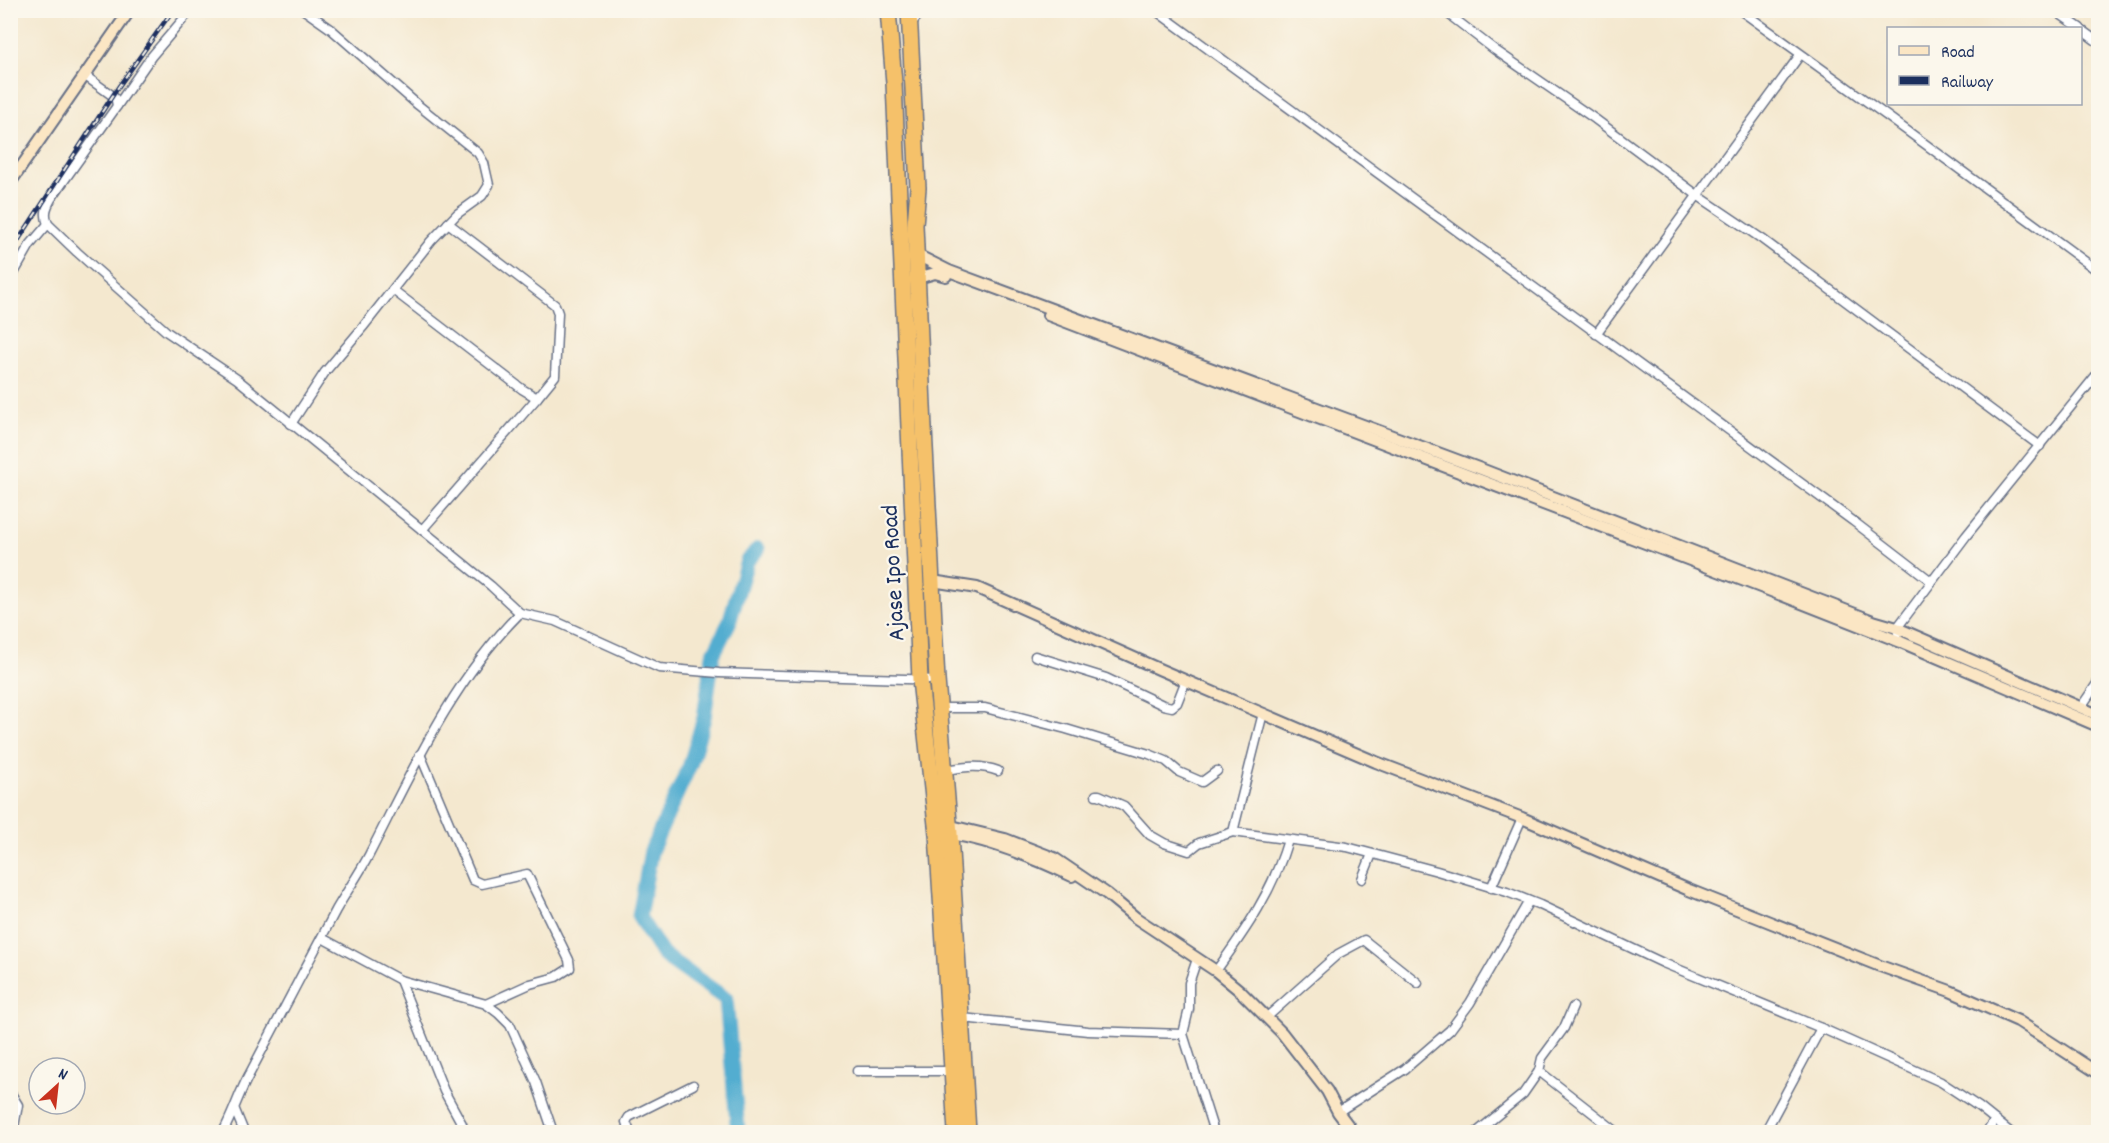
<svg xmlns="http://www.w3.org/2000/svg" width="2109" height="1143" viewBox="0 0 2109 1143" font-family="Dekko,sans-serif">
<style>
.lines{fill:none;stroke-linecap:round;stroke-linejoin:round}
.river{stroke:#52add0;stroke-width:15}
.street-casing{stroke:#677086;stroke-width:11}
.secondary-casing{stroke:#677086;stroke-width:14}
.highway-casing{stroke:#677086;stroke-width:18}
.street{stroke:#fff;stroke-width:8}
.secondary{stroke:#fbe6c4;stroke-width:10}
.highway{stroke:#f5c16b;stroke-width:15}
.rail-casing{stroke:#1b2f5e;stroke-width:4.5}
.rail{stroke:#fbf7ec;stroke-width:2;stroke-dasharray:7;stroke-linecap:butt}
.labels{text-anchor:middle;stroke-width:4.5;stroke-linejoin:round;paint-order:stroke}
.street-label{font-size:24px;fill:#1b2f5e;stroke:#fbf7ec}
</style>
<rect width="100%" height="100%" fill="#fbf7ec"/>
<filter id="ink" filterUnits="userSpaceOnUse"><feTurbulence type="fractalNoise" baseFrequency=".0167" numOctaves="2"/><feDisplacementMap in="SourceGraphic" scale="12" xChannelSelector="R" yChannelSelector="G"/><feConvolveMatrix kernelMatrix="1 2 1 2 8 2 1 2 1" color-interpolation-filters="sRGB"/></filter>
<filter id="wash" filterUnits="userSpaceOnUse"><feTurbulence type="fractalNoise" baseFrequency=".008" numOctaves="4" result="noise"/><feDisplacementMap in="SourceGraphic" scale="24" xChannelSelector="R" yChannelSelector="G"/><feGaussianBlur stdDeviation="1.35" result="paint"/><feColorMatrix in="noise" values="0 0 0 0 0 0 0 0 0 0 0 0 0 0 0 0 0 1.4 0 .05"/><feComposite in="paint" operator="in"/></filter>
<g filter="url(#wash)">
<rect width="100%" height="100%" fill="#f4e8cf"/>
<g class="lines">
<polyline class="river" points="738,1132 726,999 663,955 639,917 651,851 690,765 704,718 713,655 729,623 747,561 758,549"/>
</g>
</g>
<g filter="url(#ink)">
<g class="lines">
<g class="street-casing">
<g id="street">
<polyline points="1155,10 1853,521 1931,581"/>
<polyline points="1443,10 1495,50 1595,119 1697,195 1762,239 2040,446"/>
<polyline points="1740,10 1887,116 2098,271"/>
<polyline points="2054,10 2080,28"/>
<polyline points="910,25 923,10"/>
<polyline points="2080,29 2098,42"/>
<path d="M84,75L113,96L116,100L117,106L51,199C46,208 44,214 48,224L77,252L167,332L237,379L491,586L520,613L555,621L659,668L719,673L937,680"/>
<polyline points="117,106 151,57 191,10"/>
<polyline points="10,280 30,245 48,224"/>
<polyline points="393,290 522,389 537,398 555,376 558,313 555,305 448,223"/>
<polyline points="1596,334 1800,55"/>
<polyline points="291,424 325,372 363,327 431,241 457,214 482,196 489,185 484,163 478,153 418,105 331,29 304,10"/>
<polyline points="422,530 537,398"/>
<polyline points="1898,633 1897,628 1966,536 2098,373"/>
<polyline points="1035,656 1106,678 1163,705 1172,707 1177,703 1186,680"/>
<polyline points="2081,707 2098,682"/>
<polyline points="940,708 985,708 1066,729 1149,754 1166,761 1179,772 1202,782 1217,771"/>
<polyline points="420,754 473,880 482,884 527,874 569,960 570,968 556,977 530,984 486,1004"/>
<path d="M945,770C964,767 980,764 998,771"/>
<polyline points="1096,795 1099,795 1124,806 1150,835 1164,843 1189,851 1199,843 1233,832 1270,837 1347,847 1437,871 1507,892 1540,905 1663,963 1821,1028 1941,1082 1979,1107 2010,1132"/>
<polyline points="1233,832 1263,713"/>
<polyline points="1362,879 1372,854"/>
<polyline points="1491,888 1522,818"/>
<polyline points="322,938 400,980 486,1004 498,1013 510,1025 536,1082 553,1132"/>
<polyline points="1197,959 1189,983 1189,1009 1183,1034 1214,1132"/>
<path d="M1216,971C1247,928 1273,891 1288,840"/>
<polyline points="400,980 444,1091 462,1124 457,1132"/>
<polyline points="1267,1017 1338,954 1364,940 1418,983"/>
<polyline points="962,1018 1088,1031 1183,1034"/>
<polyline points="857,1071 953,1071"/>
<polyline points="1539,1071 1617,1132"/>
<polyline points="10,1092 18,1105 13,1132"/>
<polyline points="235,1110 244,1132"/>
<polyline points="1338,1112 1405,1069 1450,1030 1470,1003 1529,901"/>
<path d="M223,1132C233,1114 239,1093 249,1075C278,1019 307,965 336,910C347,891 359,874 369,855C412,771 452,681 520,613"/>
<polyline points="630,1132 626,1122 629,1117 693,1085"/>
<polyline points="1337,1132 1348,1126"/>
<polyline points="1477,1132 1523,1094 1539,1071 1542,1058 1564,1028 1573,1007"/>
<polyline points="1765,1132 1821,1028"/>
<polyline points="1987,1132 1995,1120"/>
</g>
</g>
<g class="secondary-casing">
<g id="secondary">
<polyline points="10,183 130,10"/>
<polyline points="917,255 949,271 1481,469 1873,621 1897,628 2098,715"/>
<polyline points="918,278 935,273 946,276"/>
<polyline points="1048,315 1771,591 1901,642 2098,726"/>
<polyline points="932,581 977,588 1161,670 1376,762 1522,818 1689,890 1880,966 1950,991 2018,1021 2098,1073"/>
<polyline points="943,824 1005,839 1054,858 1107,894 1136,918 1216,971 1239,990 1282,1033 1327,1091 1338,1112 1353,1132"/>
<path d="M945,834C981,836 1039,860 1072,876"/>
</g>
</g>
<g class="highway-casing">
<g id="highway">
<polyline points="888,10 894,83 920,680 937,834 956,1132"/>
<polyline points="909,10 918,188 915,225 924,428 937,680 950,834 968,1132"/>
</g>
</g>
<use href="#street" class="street"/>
<use href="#secondary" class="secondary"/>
<use href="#highway" class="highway"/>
<g class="rail-casing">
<polyline id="rail" points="10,253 119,86 173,10"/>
</g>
<use href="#rail" class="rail"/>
</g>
</g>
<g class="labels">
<g class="street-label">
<text transform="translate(892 573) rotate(-93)" y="8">Ajase Ipo Road</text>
</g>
</g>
<rect width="2109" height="1143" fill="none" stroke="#fbf7ec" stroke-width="36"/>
<rect x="1887" y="27" width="195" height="78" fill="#fbf7ec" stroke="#a1a7b3" stroke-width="1.5"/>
<rect x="1899" y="46" width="30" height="9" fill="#fbe6c4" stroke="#a1a7b3" stroke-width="1.5"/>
<text x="1941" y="57" font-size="18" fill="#1b2f5e">Road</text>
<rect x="1899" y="76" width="30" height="9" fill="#1b2f5e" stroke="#a1a7b3" stroke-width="1.5"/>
<text x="1941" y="87" font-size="18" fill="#1b2f5e">Railway</text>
<g transform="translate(57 1086) rotate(27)"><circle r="28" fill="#fbf7ec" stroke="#a1a7b3" stroke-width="1.5"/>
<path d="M0-4.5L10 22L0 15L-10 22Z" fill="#c8321e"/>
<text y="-9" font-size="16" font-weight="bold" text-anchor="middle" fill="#1b2f5e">N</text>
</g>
</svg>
